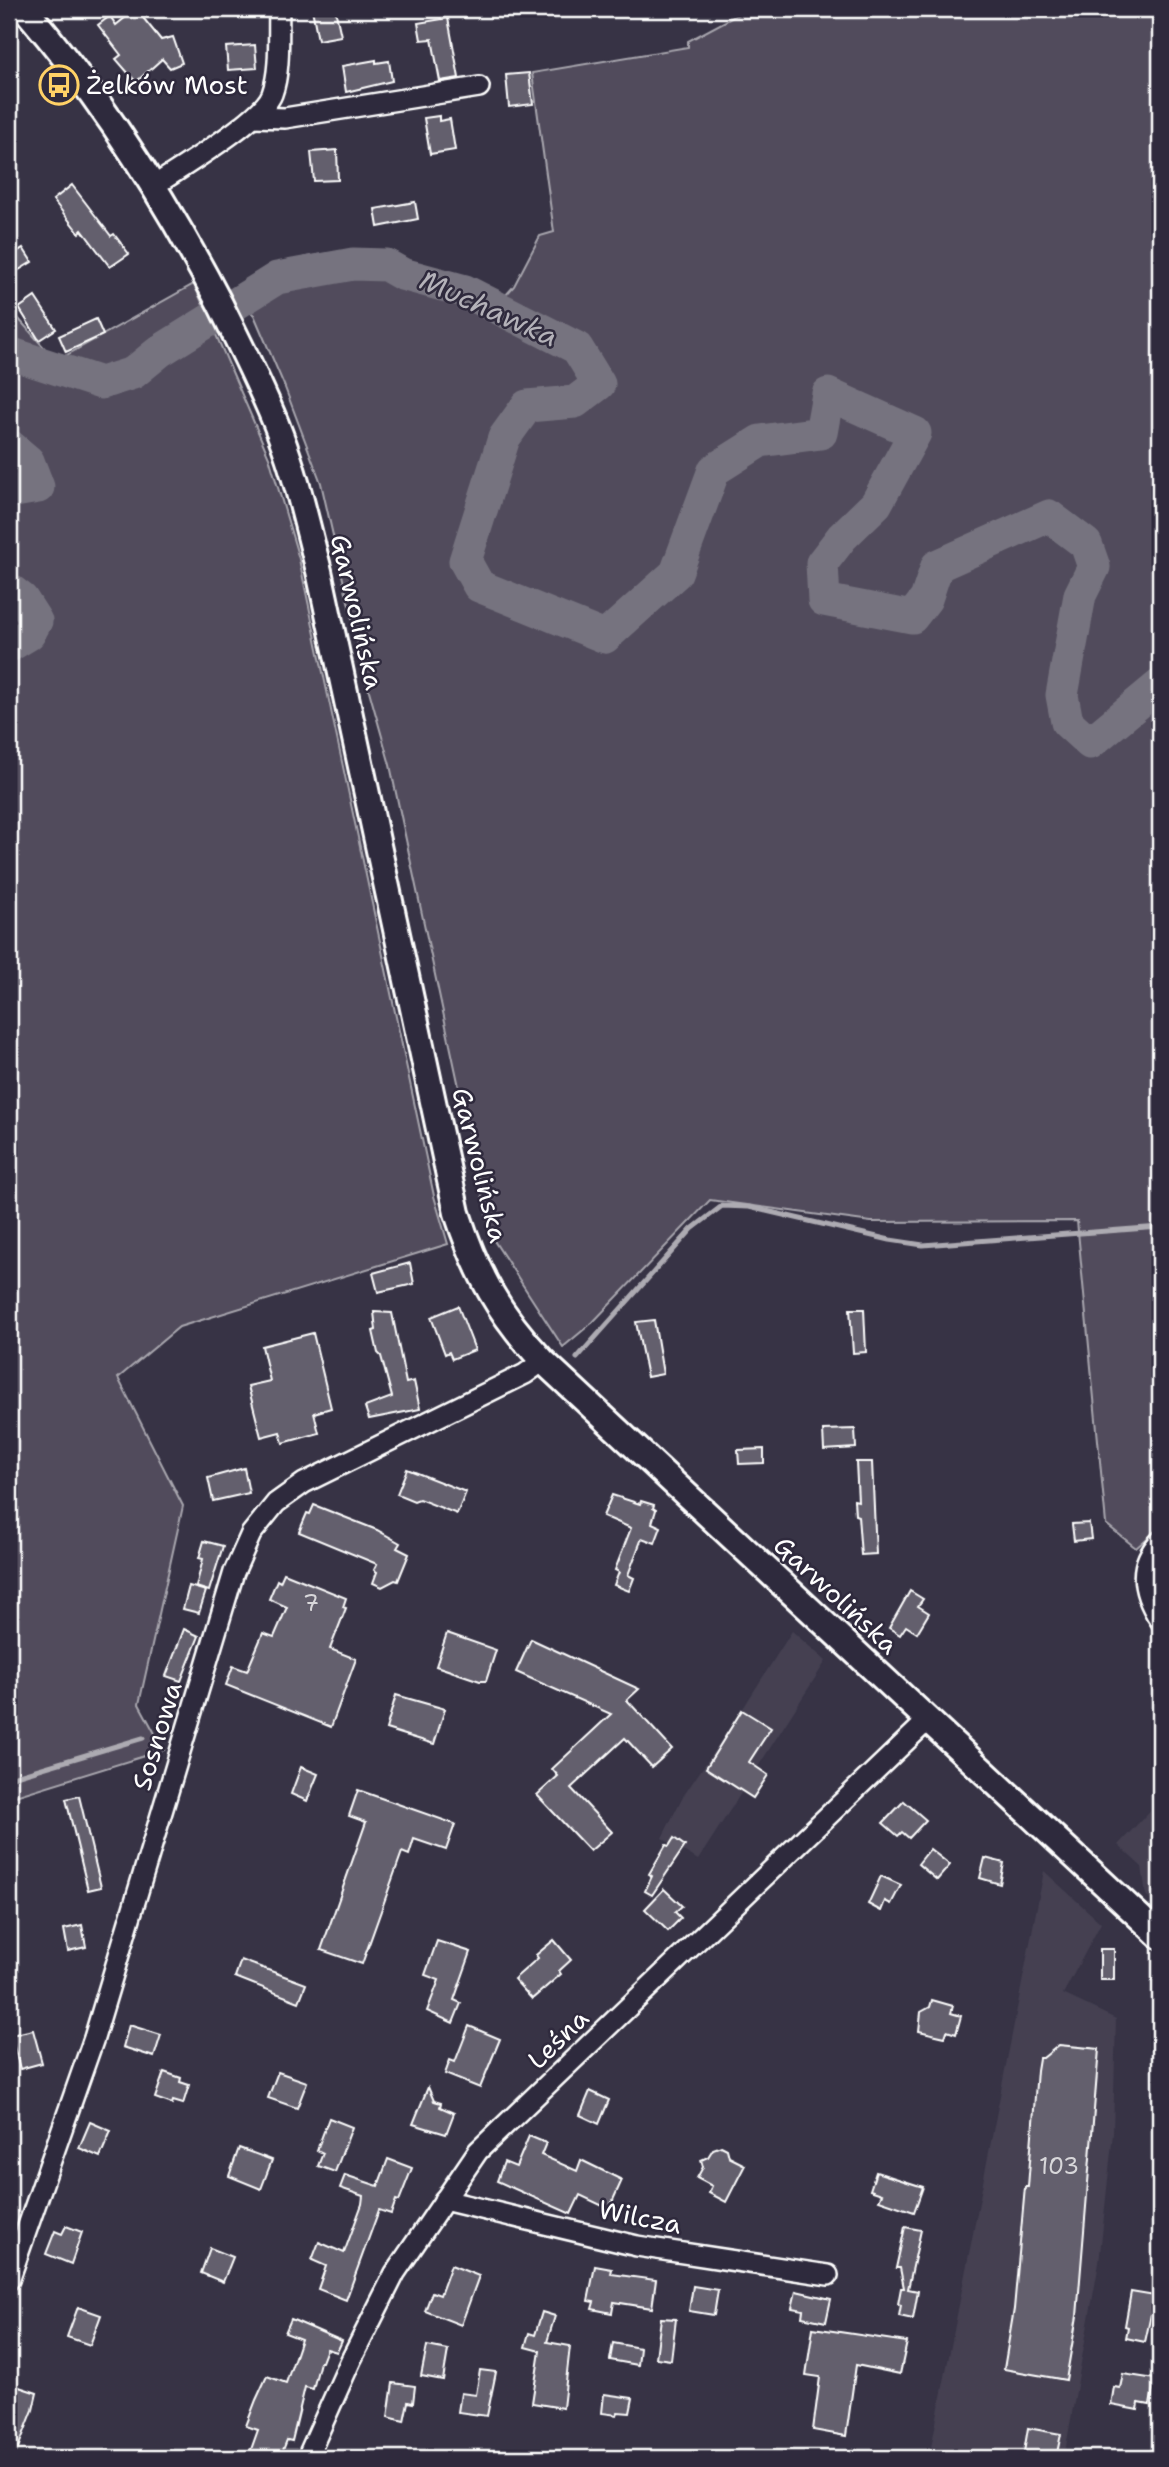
<svg xmlns="http://www.w3.org/2000/svg" width="1169" height="2467" viewBox="0 0 1169 2467" font-family="'Shantell Sans',sans-serif">
<style>
.built{fill:#444051}
.green{fill:#514c5c;stroke:#a8a6ae;stroke-width:2}
.lines{fill:none;stroke-linecap:round;stroke-linejoin:round}
.stream{stroke:#adabb2;stroke-width:5}
.river{stroke:#76737f;stroke-width:33}
.building{fill:#635f6d;stroke:#fff;stroke-width:2}
.minor-casing{stroke:#fff;stroke-width:24}
.major-casing{stroke:#fff;stroke-width:30}
.minor{stroke:#2f2a3d;stroke-width:19}
.major{stroke:#2f2a3d;stroke-width:24}
.labels{text-anchor:middle;stroke-width:5;stroke-linejoin:round;paint-order:stroke}
.number-label{font-size:23px;fill:#d8d7da}
.poi-label{font-size:26px;fill:#fff;stroke:#2f2a3d;text-anchor:start}
.street-label{font-size:26px;fill:#fff;stroke:#2f2a3d}
.water-label{font-size:28px;font-style:italic;fill:#b4b2b9;stroke:#2f2a3d}
</style>
<rect width="100%" height="100%" fill="#373345"/>
<filter id="ink" filterUnits="userSpaceOnUse"><feTurbulence type="fractalNoise" baseFrequency=".0143" numOctaves="2"/><feDisplacementMap in="SourceGraphic" scale="14" xChannelSelector="R" yChannelSelector="G"/><feConvolveMatrix kernelMatrix="1 2 1 2 8 2 1 2 1" color-interpolation-filters="sRGB"/></filter>
<g filter="url(#ink)">
<g class="built">
<polygon points="792,1631 826,1661 698,1860 662,1838 682,1798 742,1710"/>
<polygon points="1160,1800 1160,1909 1146,1895 1142,1867 1118,1845"/>
<polygon points="1044,1871 1101,1923 1063,1994 1116,2019 1113,2133 1099,2263 1064,2458 929,2458"/>
</g>
<g class="green">
<polygon points="748,9 1160,9 1160,1527 1136,1548 1106,1524 1077,1221 871,1222 710,1200 593,1322 563,1347 491,1236 390,765 366,680 321,483 284,385 254,315 245,308 306,280 365,274 453,295 490,313 514,286 540,236 554,232 532,73 688,47 688,41"/>
<polygon points="194,284 269,457 299,559 434,1196 448,1244 179,1327 118,1378 183,1506 139,1704 164,1750 9,1798 9,308 56,361"/>
</g>
<g class="lines">
<g class="stream">
<polyline points="577,1358 692,1229 722,1206 749,1207 890,1240 923,1245 1160,1227"/>
<polyline points="9,1778 143,1738"/>
</g>
<g class="river">
<polyline points="9,353 101,383 133,373 160,351 277,278 353,264 386,265 402,274 465,291 577,348 599,384 575,402 527,406 504,438 465,561 479,586 605,637 676,573 714,470 760,441 821,433 828,394 915,433 876,504 842,537 822,563 824,600 912,617 926,599 937,566 1049,516 1086,544 1094,567 1080,595 1062,695 1067,722 1090,743 1160,685"/>
<polyline points="9,445 28,461 38,487 9,492"/>
<polyline points="9,589 22,599 36,621 29,634 9,646"/>
</g>
</g>
<g class="building">
<polygon points="136,9 161,40 173,37 182,63 170,68 162,59 136,82 116,59 121,55 98,25 110,16 116,25"/>
<polygon points="312,9 335,9 341,36 318,40"/>
<polygon points="448,18 459,78 440,81 432,39 421,40 418,23"/>
<polygon points="255,45 257,68 228,70 226,47"/>
<polygon points="376,60 376,63 389,61 392,81 346,92 342,66"/>
<polygon points="529,73 533,104 509,107 506,75"/>
<polygon points="439,116 439,121 450,119 455,150 430,154 424,118"/>
<polygon points="337,150 338,180 314,181 311,152"/>
<polygon points="72,185 111,236 114,234 129,254 110,267 82,230 79,233 53,200"/>
<polygon points="415,202 418,219 378,227 375,209"/>
<polygon points="23,248 32,262 9,276 9,257"/>
<polygon points="35,297 56,329 39,340 19,308"/>
<polygon points="96,319 103,335 66,352 59,336"/>
<polygon points="410,1263 414,1284 378,1292 373,1273"/>
<polygon points="458,1306 475,1350 452,1359 449,1352 445,1354 431,1317"/>
<polygon points="850,1309 864,1309 866,1352 853,1353"/>
<polygon points="374,1312 392,1313 406,1383 414,1381 420,1409 369,1419 365,1407 392,1397 381,1356 378,1353 373,1331 376,1330"/>
<polygon points="654,1320 663,1374 647,1377 636,1322"/>
<polygon points="313,1333 331,1408 314,1413 319,1433 283,1443 280,1432 261,1437 248,1386 270,1381 262,1346"/>
<polygon points="855,1429 856,1448 824,1450 823,1430"/>
<polygon points="764,1449 764,1463 739,1464 738,1450"/>
<polygon points="856,1462 872,1462 876,1554 861,1555 858,1516 855,1515 854,1500 858,1501"/>
<polygon points="244,1468 249,1493 213,1501 208,1478"/>
<polygon points="407,1469 466,1492 457,1514 419,1499 414,1501 397,1494"/>
<polygon points="612,1495 640,1504 641,1501 654,1505 653,1508 656,1510 652,1523 661,1527 655,1543 642,1538 628,1575 634,1578 629,1591 614,1585 619,1572 615,1570 631,1528 603,1516"/>
<polygon points="314,1505 377,1530 400,1543 397,1548 409,1554 398,1581 395,1580 382,1587 373,1583 377,1572 374,1570 377,1564 299,1532 307,1513 310,1514"/>
<polygon points="1089,1523 1091,1539 1074,1541 1072,1524"/>
<polygon points="204,1541 223,1546 209,1591 196,1587 203,1559 199,1558"/>
<polygon points="284,1573 346,1598 343,1607 346,1608 330,1649 356,1659 331,1727 226,1685 233,1666 247,1671 263,1633 274,1637 287,1607 269,1599 277,1580 280,1582"/>
<polygon points="189,1586 206,1591 199,1613 183,1609"/>
<polygon points="910,1591 923,1599 918,1606 929,1613 917,1633 906,1626 900,1635 889,1628"/>
<polygon points="184,1629 199,1636 181,1681 166,1676"/>
<polygon points="447,1633 496,1650 486,1681 480,1681 436,1666"/>
<polygon points="531,1639 639,1689 627,1700 672,1749 652,1767 625,1738 571,1788 612,1832 590,1851 537,1795 558,1776 552,1769 611,1714 516,1672"/>
<polygon points="396,1695 445,1709 434,1744 386,1729"/>
<polygon points="742,1710 771,1728 749,1762 768,1775 753,1798 706,1768"/>
<polygon points="301,1767 318,1774 307,1801 291,1794"/>
<polygon points="358,1790 455,1824 446,1850 414,1839 409,1855 402,1852 362,1964 321,1950 366,1822 349,1816"/>
<polygon points="79,1796 101,1887 88,1890 66,1799"/>
<polygon points="904,1801 926,1820 909,1838 902,1832 898,1836 883,1823"/>
<polygon points="674,1838 685,1846 652,1895 645,1891 652,1876 649,1874 666,1845 669,1846"/>
<polygon points="930,1849 950,1865 937,1880 918,1864"/>
<polygon points="985,1858 1004,1863 1000,1884 980,1878"/>
<polygon points="881,1876 901,1885 891,1904 885,1901 881,1911 868,1904"/>
<polygon points="664,1889 682,1906 675,1912 681,1918 668,1931 645,1909"/>
<polygon points="82,1925 86,1947 68,1951 64,1929"/>
<polygon points="554,1940 571,1960 559,1971 561,1974 532,1999 514,1979 538,1958 536,1955"/>
<polygon points="437,1941 471,1952 454,2000 461,2003 453,2023 427,2011 439,1980 425,1975"/>
<rect x="1100" y="1949" width="14" height="31"/>
<polygon points="241,1960 306,1984 299,2002 235,1977"/>
<polygon points="932,2000 953,2006 951,2013 961,2016 956,2034 947,2031 945,2037 919,2031 921,2012 930,2007"/>
<polygon points="129,2025 161,2035 154,2057 123,2047"/>
<polygon points="469,2026 500,2039 480,2088 445,2074 450,2060 455,2062"/>
<polygon points="33,2030 42,2063 20,2069 11,2035"/>
<polygon points="1059,2045 1099,2049 1077,2316 1066,2380 1004,2369 1014,2309 1025,2187 1028,2187 1037,2070 1039,2058 1043,2058"/>
<polygon points="164,2072 181,2078 180,2082 189,2085 183,2104 173,2101 172,2104 155,2098"/>
<polygon points="278,2072 307,2082 297,2108 268,2098"/>
<polygon points="428,2087 434,2101 441,2103 440,2107 454,2113 446,2134 413,2124"/>
<polygon points="590,2091 609,2100 599,2124 580,2115"/>
<polygon points="329,2118 352,2127 335,2172 318,2166 323,2153 317,2150"/>
<polygon points="90,2122 111,2131 100,2157 79,2148"/>
<polygon points="529,2136 546,2143 541,2155 577,2171 581,2160 622,2180 609,2209 580,2195 571,2214 497,2181 504,2162 516,2167"/>
<polygon points="721,2146 727,2149 729,2157 745,2165 726,2202 709,2193 712,2186 697,2178 703,2167 701,2160 708,2157 713,2149"/>
<polygon points="239,2148 272,2160 261,2189 229,2176"/>
<polygon points="388,2159 412,2168 399,2201 396,2200 391,2214 379,2210 346,2300 318,2289 326,2266 312,2260 319,2242 344,2253 362,2204 363,2196 340,2188 345,2175 378,2186"/>
<polygon points="876,2172 923,2187 914,2212 879,2200 882,2194 870,2190"/>
<polygon points="66,2226 82,2232 71,2264 46,2254 55,2231 62,2234"/>
<polygon points="905,2227 921,2230 908,2289 918,2291 913,2319 899,2316 901,2305 898,2304 901,2288 904,2288 900,2268 896,2268"/>
<polygon points="210,2248 233,2257 223,2282 201,2273"/>
<polygon points="451,2265 479,2276 461,2325 425,2311 432,2292 440,2295"/>
<polygon points="595,2266 612,2269 611,2274 656,2280 652,2308 614,2302 612,2313 592,2309 594,2302 588,2301"/>
<polygon points="693,2286 718,2290 714,2315 689,2311"/>
<polygon points="796,2291 831,2299 826,2322 802,2317 803,2310 792,2308"/>
<polygon points="1131,2292 1155,2296 1145,2342 1126,2338 1128,2327 1125,2326"/>
<polygon points="78,2307 101,2315 90,2345 67,2337"/>
<polygon points="542,2312 555,2316 547,2342 570,2346 563,2408 532,2403 540,2351 525,2347 529,2333 535,2335"/>
<polygon points="661,2318 676,2319 671,2360 656,2358"/>
<polygon points="291,2319 342,2341 337,2352 327,2349 322,2362 320,2362 313,2389 305,2387 292,2441 287,2440 280,2458 248,2458 258,2430 246,2426 256,2400 267,2376 286,2383 301,2339 285,2333"/>
<polygon points="813,2328 907,2342 900,2374 856,2365 846,2436 813,2430 820,2377 806,2375"/>
<polygon points="613,2343 640,2348 638,2365 610,2360"/>
<polygon points="427,2346 448,2350 443,2380 421,2376"/>
<polygon points="480,2370 496,2372 487,2416 458,2412 461,2393 476,2395"/>
<polygon points="1123,2374 1155,2379 1150,2405 1139,2403 1138,2410 1111,2405 1114,2387 1120,2388"/>
<polygon points="393,2383 415,2386 413,2403 408,2402 404,2421 388,2417"/>
<polygon points="13,2385 37,2393 33,2410 14,2458 9,2458 9,2399"/>
<polygon points="604,2394 633,2398 630,2413 618,2412 617,2415 602,2413"/>
<polygon points="1028,2428 1061,2434 1056,2458 1023,2458"/>
</g>
<g class="lines">
<g class="minor-casing">
<g id="minor">
<polyline points="254,117 285,118 479,87"/>
<path d="M154,186C180,168 263,119 272,94C281,69 278,36 279,9"/>
<path d="M1160,1541C1136,1566 1143,1594 1160,1620"/>
<polyline points="444,2200 637,2246 828,2275"/>
<polyline points="9,2280 94,2038 234,1572 251,1534 276,1503 304,1483 525,1374 543,1361"/>
<polyline points="307,2458 351,2360 395,2273 478,2151 928,1720"/>
</g>
</g>
<g class="major-casing">
<path id="major" d="M25,9C102,99 165,198 220,304C241,347 263,389 280,434C297,478 307,525 319,571L457,1213C477,1274 498,1313 543,1361L1160,1936"/>
</g>
<use href="#minor" class="minor"/>
<use href="#major" class="major"/>
</g>
</g>
<defs>
<g id="bus-ring" transform="scale(2.0125)"><circle r="9.5" fill="#2f2a3d" stroke="#ffd166" stroke-width="1.5"/><path d="M-5-6H5V4H4V6H2V4H-2V6H-4V4H-5ZM-3.5-4V0h7V-4ZM-3.5 1.2v1.5H-2V1.2ZM2 1.2v1.5H3.5V1.2Z" fill="#ffd166"/></g>
</defs>
<g fill-rule="evenodd">
<use href="#bus-ring" x="59" y="85"/>
</g>
<g class="labels">
<g class="number-label">
<text x="311" y="1611">7</text>
<text x="1059" y="2174">103</text>
</g>
<g class="poi-label">
<text x="86" y="94">Żelków Most</text>
</g>
<g class="street-label">
<text transform="translate(357 612) rotate(77)" y="9">Garwolińska</text>
<text transform="translate(480 1165) rotate(76)" y="9">Garwolińska</text>
<text transform="translate(836 1595) rotate(43)" y="9">Garwolińska</text>
<text transform="translate(157 1736) rotate(-73)" y="9">Sosnowa</text>
<text transform="translate(558 2039) rotate(-44)" y="9">Leśna</text>
<text transform="translate(640 2217) rotate(11)" y="9">Wilcza</text>
</g>
<g class="water-label">
<text transform="translate(489 308) rotate(24)" y="10">Muchawka</text>
</g>
</g>
<rect width="1169" height="2467" fill="none" stroke="#2f2a3d" stroke-width="35"/>
<rect x="18" y="18" width="1134" height="2432" fill="none" stroke="#fff" stroke-width="2.5" filter="url(#ink)"/>
</svg>
